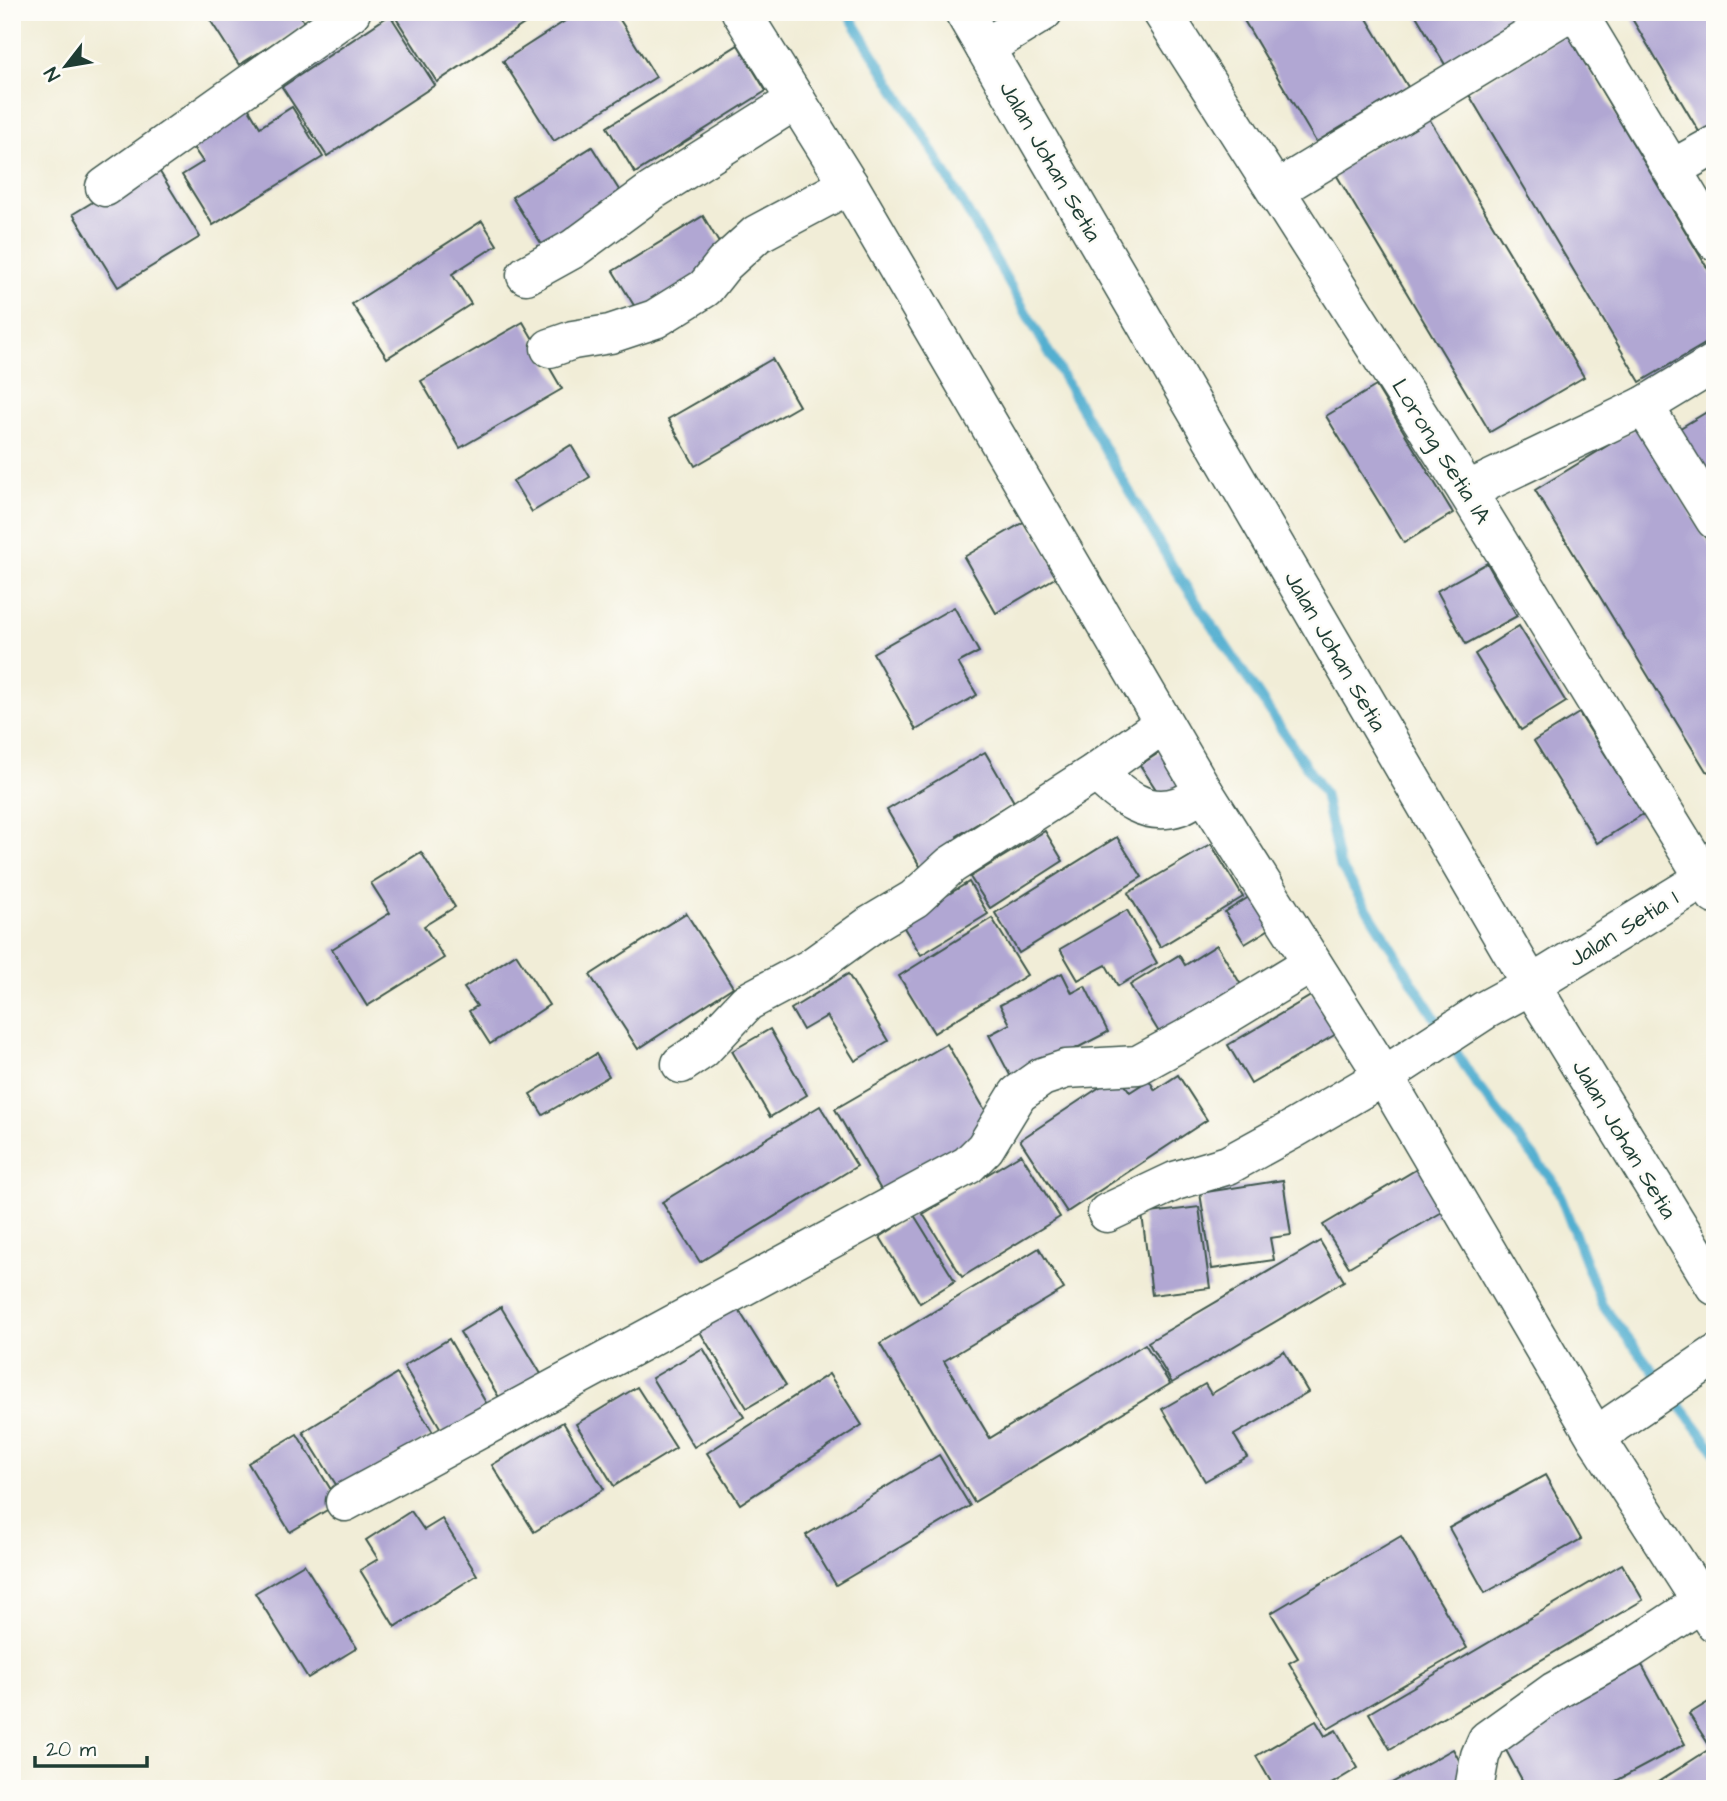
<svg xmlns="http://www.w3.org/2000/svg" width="1727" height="1801" viewBox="0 0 1727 1801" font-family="'Architects Daughter',sans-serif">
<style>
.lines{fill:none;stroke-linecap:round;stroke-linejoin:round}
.stream{stroke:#52afd0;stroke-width:10}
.building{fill:#b1a7d3}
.minor-casing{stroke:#3e574c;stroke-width:41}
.major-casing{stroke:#3e574c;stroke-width:41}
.minor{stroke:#fff;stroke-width:38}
.major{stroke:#fff;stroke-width:38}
.labels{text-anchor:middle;stroke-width:5;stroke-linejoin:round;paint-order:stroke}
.street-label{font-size:23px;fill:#1f3d34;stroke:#fdfcf7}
</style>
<rect width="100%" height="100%" fill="#fdfcf7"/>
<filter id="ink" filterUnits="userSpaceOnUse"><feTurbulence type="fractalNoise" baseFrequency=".0143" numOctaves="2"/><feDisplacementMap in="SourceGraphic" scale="14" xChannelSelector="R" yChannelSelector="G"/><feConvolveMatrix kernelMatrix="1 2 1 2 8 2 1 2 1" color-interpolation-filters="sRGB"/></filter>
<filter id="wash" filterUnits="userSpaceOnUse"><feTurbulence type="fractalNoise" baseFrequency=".00686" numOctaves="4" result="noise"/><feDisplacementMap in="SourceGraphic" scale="28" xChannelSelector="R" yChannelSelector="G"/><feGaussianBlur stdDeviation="1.57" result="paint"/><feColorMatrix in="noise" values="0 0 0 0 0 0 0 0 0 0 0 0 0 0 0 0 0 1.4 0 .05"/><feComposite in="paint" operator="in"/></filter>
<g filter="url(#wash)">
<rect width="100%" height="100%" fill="#f1edd7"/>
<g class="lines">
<polyline class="stream" points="847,12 928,143 1173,567 1324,793 1339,864 1476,1084 1556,1185 1602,1305 1715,1451"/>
</g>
<g id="blocks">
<g class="building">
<polygon points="205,12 298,12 305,24 239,65"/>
<polygon points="392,12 542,12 437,82"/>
<polygon points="579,12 615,12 656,77 554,141 503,61"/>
<polygon points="1239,12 1363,12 1408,87 1316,142"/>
<polygon points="1414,12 1551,12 1450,73"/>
<polygon points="1628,12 1715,12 1715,133 1704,140"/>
<polygon points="390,15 435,85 327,156 282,87"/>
<polygon points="1567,33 1715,281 1715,338 1640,382 1468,93"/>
<polygon points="738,45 766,91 635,173 607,127"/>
<polygon points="246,104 260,127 292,107 323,157 213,225 182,175 203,162 188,140"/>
<polygon points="1427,115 1584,377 1490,432 1334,171"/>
<polygon points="592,147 626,201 546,251 512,197"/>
<polygon points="155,164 200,237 118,287 73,214"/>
<polygon points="703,216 731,263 641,317 613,271"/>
<polygon points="482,221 497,245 452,274 471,304 387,358 352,304"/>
<polygon points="523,322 562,389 460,448 421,381"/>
<polygon points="772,359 799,406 695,466 668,419"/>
<polygon points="1376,386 1453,513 1404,543 1326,416"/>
<polygon points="1715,407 1715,490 1677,430"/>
<polygon points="1638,427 1715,553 1715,774 1706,771 1535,490"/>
<polygon points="571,445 590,477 532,512 513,481"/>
<polygon points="1027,520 1060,575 996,613 964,557"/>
<polygon points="1487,563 1517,616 1466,644 1437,591"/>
<polygon points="954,607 979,652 958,663 977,695 916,730 873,653"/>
<polygon points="1519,626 1566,702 1521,730 1475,654"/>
<polygon points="1579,713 1643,814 1597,843 1534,741"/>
<polygon points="1168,747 1189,779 1161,797 1140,765"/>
<polygon points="985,752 1014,802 957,836 964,849 924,873 887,810"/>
<polygon points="1045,831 1063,861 990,908 970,877"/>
<polygon points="1117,837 1142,877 1019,953 995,913"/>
<polygon points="1211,844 1243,897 1160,947 1128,893"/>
<polygon points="421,852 455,907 424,926 444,958 367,1006 332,949 390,913 371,883"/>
<polygon points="969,882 988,914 921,955 901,923"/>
<polygon points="1260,890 1281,922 1245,944 1225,912"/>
<polygon points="1127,910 1157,963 1118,986 1106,965 1078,980 1060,949"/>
<polygon points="686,913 733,987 638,1049 590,975"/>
<polygon points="992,918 1027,975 934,1033 899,976"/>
<polygon points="1217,945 1246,993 1165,1042 1130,985 1179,955 1185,965"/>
<polygon points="516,954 549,1005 490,1044 469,1011 477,1006 464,988"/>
<polygon points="1062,973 1072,993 1085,986 1108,1032 1013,1081 989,1035 1010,1024 1000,1005"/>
<polygon points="848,974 888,1041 855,1061 827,1016 803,1030 791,1009"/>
<polygon points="1321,990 1343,1030 1251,1084 1228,1045"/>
<polygon points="770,1029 807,1095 770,1117 732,1051"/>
<polygon points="947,1044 997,1131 885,1197 835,1109"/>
<polygon points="596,1054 609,1076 543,1115 530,1094"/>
<polygon points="1118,1075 1130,1092 1149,1080 1155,1090 1178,1075 1207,1120 1067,1212 1020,1140"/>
<polygon points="820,1106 857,1166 700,1262 662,1202"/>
<polygon points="1021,1154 1060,1217 962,1277 923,1214"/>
<polygon points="1424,1165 1449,1208 1349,1267 1323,1225"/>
<polygon points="1283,1180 1291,1235 1270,1238 1274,1260 1212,1269 1200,1193"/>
<polygon points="1199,1207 1210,1288 1152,1295 1142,1214"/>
<polygon points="914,1215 955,1281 920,1303 880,1237"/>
<polygon points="1320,1241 1344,1281 1172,1383 1148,1342"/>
<polygon points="1039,1248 1064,1289 944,1361 990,1438 1145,1344 1170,1384 974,1502 880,1344"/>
<polygon points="735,1304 786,1385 747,1408 697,1327"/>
<polygon points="501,1307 547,1384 506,1409 460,1332"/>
<polygon points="449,1339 493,1415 448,1441 404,1366"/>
<polygon points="703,1348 744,1417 694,1447 652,1378"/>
<polygon points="1284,1351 1308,1392 1234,1435 1247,1457 1205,1481 1162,1409 1205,1384 1211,1394"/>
<polygon points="397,1374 434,1434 340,1491 303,1432"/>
<polygon points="829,1374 862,1425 740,1504 707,1453"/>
<polygon points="637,1387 676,1448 614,1486 576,1424"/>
<polygon points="563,1422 604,1489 534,1532 492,1465"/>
<polygon points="297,1434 339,1503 290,1532 248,1463"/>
<polygon points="939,1455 970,1506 836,1585 806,1535"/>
<polygon points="1545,1475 1581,1539 1485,1593 1449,1528"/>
<polygon points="411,1511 424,1530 442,1519 477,1575 395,1627 360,1570 378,1559 366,1540"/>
<polygon points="1401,1536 1467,1648 1328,1729 1289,1663 1298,1658 1271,1613"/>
<polygon points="304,1564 357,1648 308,1678 255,1593"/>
<polygon points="1622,1564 1643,1600 1390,1749 1369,1713"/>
<polygon points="1642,1665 1685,1744 1601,1789 1527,1789 1501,1741"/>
<polygon points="1715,1698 1715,1789 1647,1789 1711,1748 1689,1714"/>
<polygon points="1316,1721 1325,1736 1336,1730 1358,1768 1323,1789 1275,1789 1256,1756"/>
<polygon points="1453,1749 1475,1789 1381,1789"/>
</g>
</g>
</g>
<g filter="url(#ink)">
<use href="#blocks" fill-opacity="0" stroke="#3e574c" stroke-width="2"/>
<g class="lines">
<g class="minor-casing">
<g id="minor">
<polyline points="741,12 849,185 1204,792 1384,1076 1597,1439 1715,1623"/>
<polyline points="1162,12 1467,491 1715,895"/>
<polyline points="1577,12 1715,241"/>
<polyline points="985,48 1043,12"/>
<polyline points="1672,169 1715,145"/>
<polyline points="105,187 351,12"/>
<polyline points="1276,190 1569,12"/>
<polyline points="526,275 573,249 652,191 796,100"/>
<polyline points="550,348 573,340 610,334 655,319 705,288 724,264 757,234 849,185"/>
<polyline points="1644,406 1715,520"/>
<polyline points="1467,491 1644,406 1715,363"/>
<path d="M1096,772C1120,794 1144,818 1179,806C1188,803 1196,796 1204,792"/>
<polyline points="681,1064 702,1050 747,1002 811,968 872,924 914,899 951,865 1096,772 1163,724"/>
<polyline points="1107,1213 1175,1181 1228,1165 1290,1131 1384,1076 1485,1010 1531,985 1715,872"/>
<polyline points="1597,1439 1615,1423 1715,1355"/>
<polyline points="345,1502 968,1165 985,1148 1018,1094 1042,1077 1066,1069 1138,1065 1200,1031 1312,963"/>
<polyline points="1474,1789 1480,1756 1487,1740 1555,1691 1629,1650 1702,1602"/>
</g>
</g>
<g class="major-casing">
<polyline id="major" points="964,12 1531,985 1715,1286"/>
</g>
<use href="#minor" class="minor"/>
<use href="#major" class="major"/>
</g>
</g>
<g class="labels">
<g class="street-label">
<text transform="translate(1051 161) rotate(60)" y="8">Jalan Johan Setia</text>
<text transform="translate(1442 451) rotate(58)" y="8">Lorong Setia 1A</text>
<text transform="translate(1336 651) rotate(60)" y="8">Jalan Johan Setia</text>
<text transform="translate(1623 928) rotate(-32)" y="8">Jalan Setia 1</text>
<text transform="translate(1625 1139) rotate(59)" y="8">Jalan Johan Setia</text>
</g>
</g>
<rect width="1727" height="1801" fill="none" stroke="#fdfcf7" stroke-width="42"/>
<g transform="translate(66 66) rotate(239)" stroke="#fdfcf7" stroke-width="5" paint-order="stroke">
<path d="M0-5L12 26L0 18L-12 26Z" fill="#1f3d34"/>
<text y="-10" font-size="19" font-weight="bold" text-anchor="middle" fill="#1f3d34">N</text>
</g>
<path d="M35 1756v10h112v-10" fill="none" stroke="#1f3d34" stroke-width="3.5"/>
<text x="46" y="1756" font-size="21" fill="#1f3d34" stroke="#fdfcf7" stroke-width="5" paint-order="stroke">20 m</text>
</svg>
